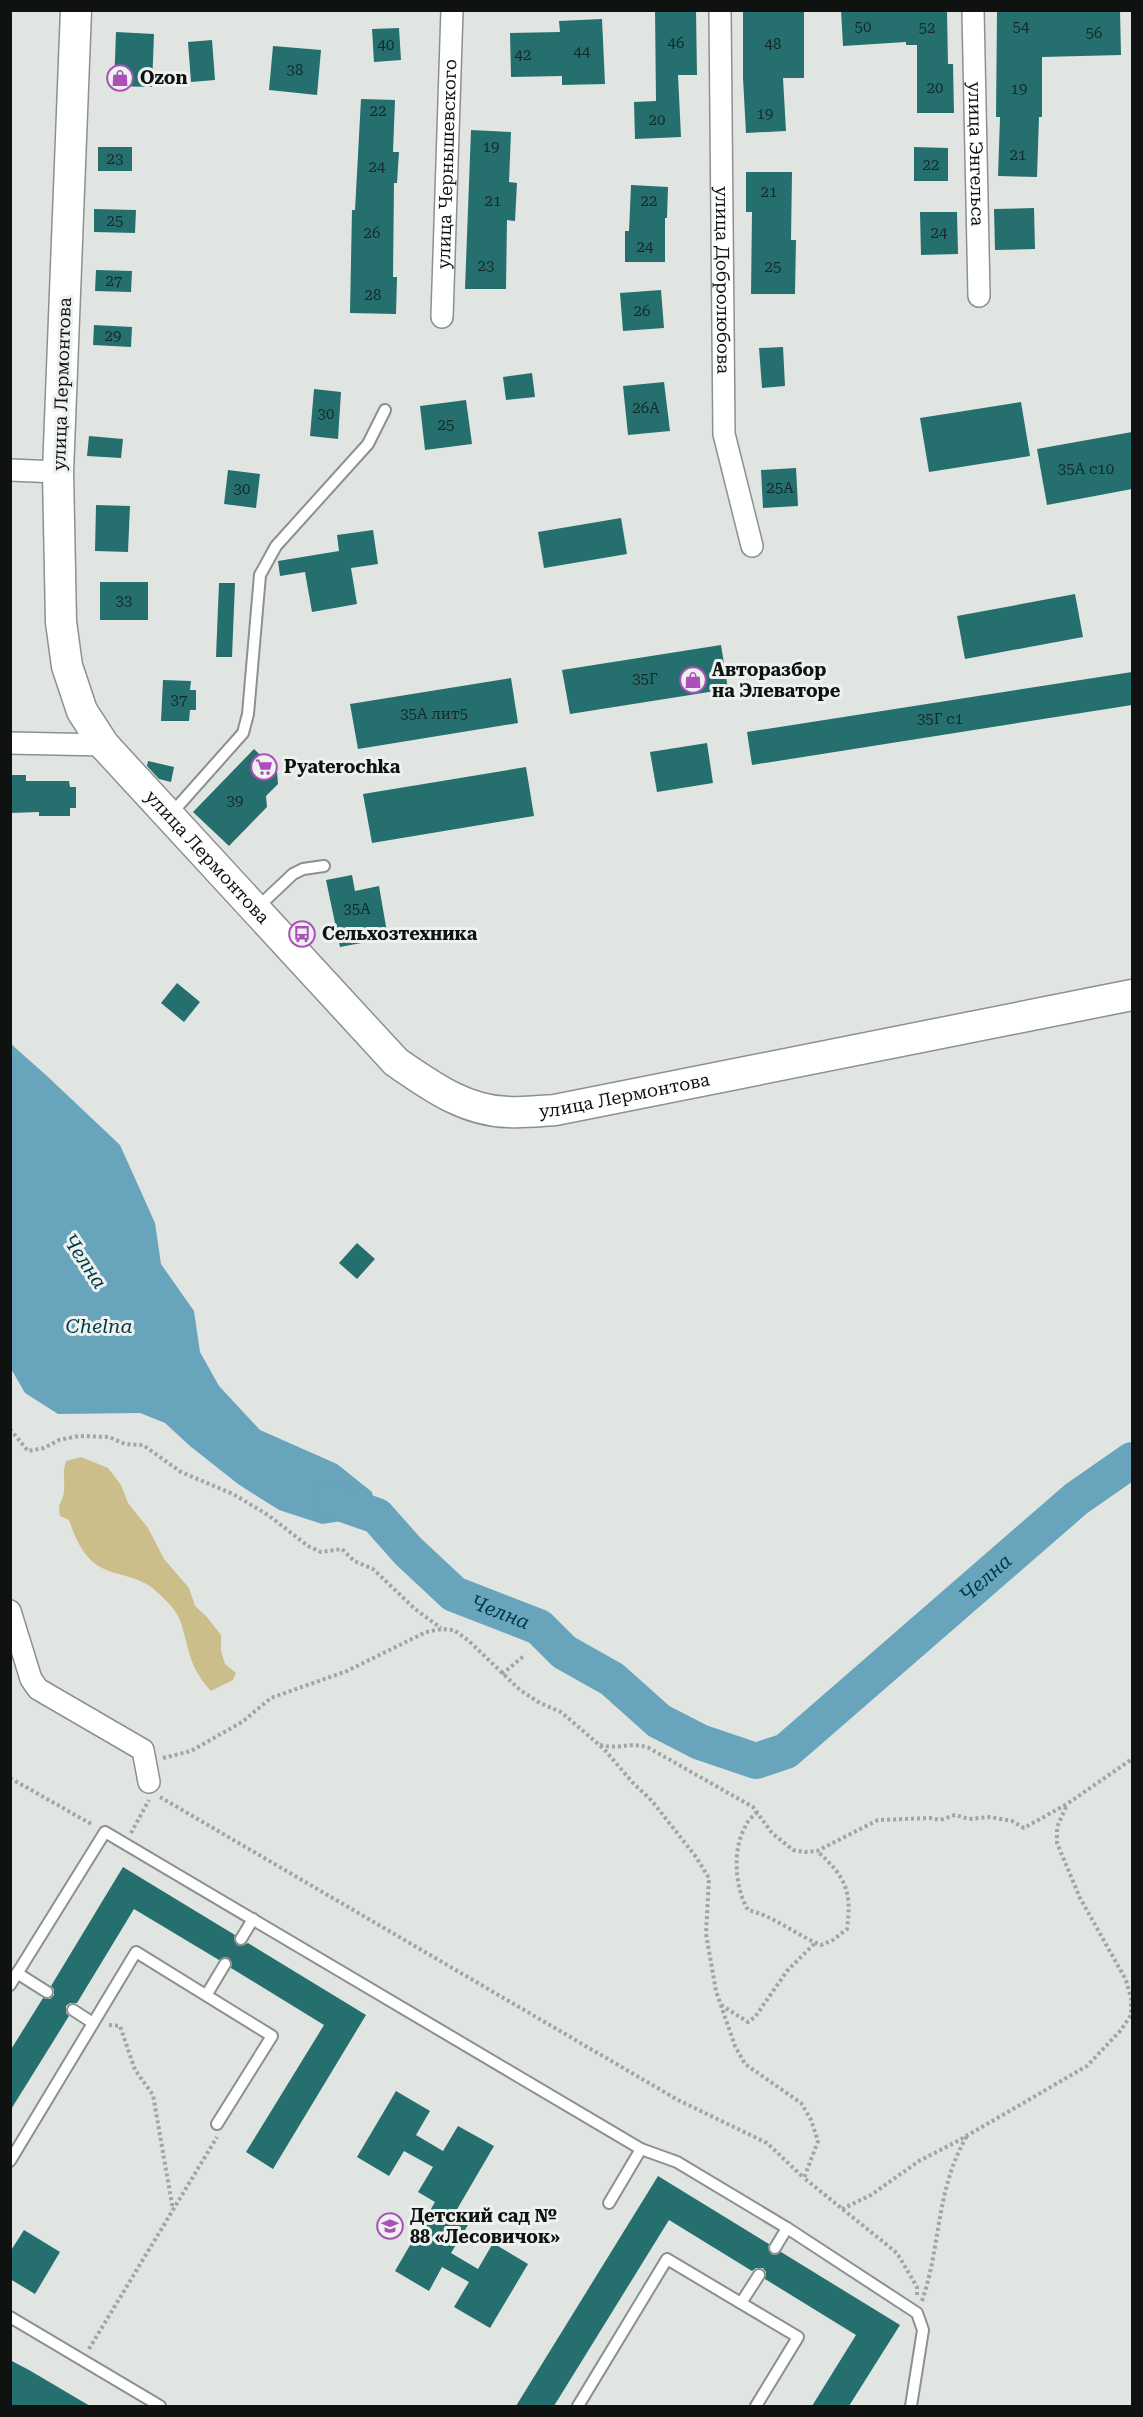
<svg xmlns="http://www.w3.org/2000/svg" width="1143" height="2417" viewBox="0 0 1143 2417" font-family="'Roboto Serif',serif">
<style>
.green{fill:#cbbe8a}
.water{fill:#68a4bc}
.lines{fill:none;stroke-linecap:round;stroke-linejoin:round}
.river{stroke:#68a4bc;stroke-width:36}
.building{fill:#25706e}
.lane-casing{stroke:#8c918e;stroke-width:14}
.street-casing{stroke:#8c918e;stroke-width:24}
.secondary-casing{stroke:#8c918e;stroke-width:33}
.path{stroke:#a1a5a3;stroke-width:4;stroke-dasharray:3 3;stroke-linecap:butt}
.lane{stroke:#fff;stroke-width:10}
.street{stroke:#fff;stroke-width:21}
.secondary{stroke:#fff;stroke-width:30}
.labels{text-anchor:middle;stroke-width:6;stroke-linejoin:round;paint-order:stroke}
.number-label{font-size:15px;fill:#152a28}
.poi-label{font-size:18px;font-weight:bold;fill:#101211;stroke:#edf2ef;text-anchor:start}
.street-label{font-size:18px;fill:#101211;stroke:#edf2ef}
.water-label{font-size:20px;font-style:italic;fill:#003849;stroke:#edf2ef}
</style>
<rect width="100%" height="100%" fill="#e0e5e2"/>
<path class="green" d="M81,1457L108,1468L121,1485L128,1503L148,1528L164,1559L189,1588L195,1606L206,1616L221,1635V1651L225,1664L236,1673L233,1680L211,1691C188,1666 190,1650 180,1620C176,1610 165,1599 157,1592C141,1576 120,1577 102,1568C84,1559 75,1538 69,1520L60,1516C57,1501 63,1503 64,1491C65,1480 62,1473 66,1461Z"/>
<polygon class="water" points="11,1044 47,1076 120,1145 155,1223 161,1264 194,1311 200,1352 219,1386 260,1430 337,1464 372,1492 377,1516 322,1524 279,1510 238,1484 190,1446 165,1423 140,1413 58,1414 25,1393 10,1367"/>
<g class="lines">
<path class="river" id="s1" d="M331,1500L377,1516L408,1551L454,1594L539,1627L564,1652L612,1679L659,1721L700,1742L756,1761L786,1751L1076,1499L1132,1460"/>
</g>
<g class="building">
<polygon points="655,10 696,10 697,75 678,75 681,137 635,139 634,102 656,101"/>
<polygon points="743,10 804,10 804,78 783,78 786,131 746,133 743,78"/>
<polygon points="841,10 947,10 948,64 953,64 954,113 917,113 917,45 906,45 906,42 843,46"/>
<polygon points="997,10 1120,10 1121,55 1042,57 1042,117 1039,117 1037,177 998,176 1000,117 996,117"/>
<polygon points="602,19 605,84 562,85 562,76 511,77 510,33 560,32 559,21"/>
<polygon points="399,28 401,60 374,62 372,29"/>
<polygon points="116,32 154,34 152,87 114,86"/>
<polygon points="212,40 215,80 191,82 188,42"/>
<polygon points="273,46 321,50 317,95 269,90"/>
<polygon points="361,99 395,100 393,152 399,152 397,183 394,183 393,277 397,277 396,314 350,313 352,210 355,210"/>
<polygon points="471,130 511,132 509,182 517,183 515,221 507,220 506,289 465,289"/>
<rect x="98" y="147" width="34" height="24"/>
<polygon points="914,147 948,148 948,181 914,181"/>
<polygon points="746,172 792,172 791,240 796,240 795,294 751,294 752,212 746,212"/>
<polygon points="631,185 668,187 667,218 665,218 665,262 625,262 625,231 629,231"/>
<polygon points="1034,208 1035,249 995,250 994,209"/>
<polygon points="94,209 136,210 135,233 94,232"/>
<polygon points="920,212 957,212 958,254 921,255"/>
<polygon points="96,270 132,271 131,292 95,291"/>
<polygon points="661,290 664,328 623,331 620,293"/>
<polygon points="94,325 132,327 131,347 93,345"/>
<polygon points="783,347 785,386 762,388 759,348"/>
<polygon points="532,373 535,397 506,400 503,377"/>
<polygon points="664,382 670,431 628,435 623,386"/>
<polygon points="314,389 341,392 338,439 310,436"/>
<polygon points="466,400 472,444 425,450 420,406"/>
<polygon points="1021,402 1030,456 929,472 920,418"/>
<polygon points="1132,432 1132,489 1047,505 1037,449"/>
<polygon points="89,436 123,439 121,458 87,456"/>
<polygon points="796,468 798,506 763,508 761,470"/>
<polygon points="228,470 260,474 256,508 224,504"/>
<polygon points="96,505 130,506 128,552 95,551"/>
<polygon points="621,518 627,554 544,568 538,532"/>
<polygon points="373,530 378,564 351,568 357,604 312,612 305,572 280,576 278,561 339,551 337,535"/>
<rect x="100" y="582" width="48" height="38"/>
<polygon points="219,583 235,583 232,657 216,657"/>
<polygon points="1075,594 1083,637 965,659 957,616"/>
<polygon points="721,645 728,689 570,714 562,670"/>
<polygon points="1132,672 1132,705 752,765 747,732"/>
<polygon points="511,678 518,723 358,749 350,704"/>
<polygon points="163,680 191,681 190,690 196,690 196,710 190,710 189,721 161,721"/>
<polygon points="707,743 713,783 657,792 650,752"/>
<polygon points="254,749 277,771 278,784 266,796 267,807 229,846 193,812"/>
<polygon points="148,761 174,767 171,782 159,779 147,766"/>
<polygon points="526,767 534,816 372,843 363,794"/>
<polygon points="10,775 26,775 26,781 69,781 70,787 76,787 76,808 70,808 70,816 39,816 39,812 10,813"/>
<polygon points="352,875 355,891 379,886 388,938 340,947 326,880"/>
<polygon points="177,983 200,1002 184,1022 161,1003"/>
<polygon points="357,1243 375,1259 357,1279 339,1263"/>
<polygon points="123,1867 235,1935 234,1939 237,1945 241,1946 248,1943 366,2015 273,2169 246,2152 324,2025 231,1968 232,1964 229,1958 225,1957 219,1960 134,1909 77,2003 70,2003 66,2006 66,2013 69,2016 10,2111 10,2051 43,1998 50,1999 54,1995 54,1989 51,1986"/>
<polygon points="396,2091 430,2111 416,2135 443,2151 458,2126 494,2146 456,2211 471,2220 451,2253 478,2269 493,2243 528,2264 490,2328 454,2307 469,2282 442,2267 429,2291 395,2271 435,2202 418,2192 433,2167 404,2151 389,2176 357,2157"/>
<polygon points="658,2176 769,2244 768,2248 771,2254 775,2255 781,2252 900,2325 849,2406 812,2406 856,2335 765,2279 766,2272 763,2268 756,2268 752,2271 669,2220 554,2406 516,2406"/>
<polygon points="24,2230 60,2252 35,2294 10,2279 10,2252"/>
<polygon points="10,2360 29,2370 90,2406 10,2406"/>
</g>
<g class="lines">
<g class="lane-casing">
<g id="lane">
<polyline points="171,814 243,733 248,714 260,575 276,546 368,444 385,410"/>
<polyline points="258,907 293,874 303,869 324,866"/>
<polyline points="241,1939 253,1919"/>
<polyline points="17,1973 47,1992"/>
<polyline points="10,1985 105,1832 641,2149 677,2162 787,2228 917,2313 923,2330 911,2406"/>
<polyline points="207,1994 225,1964"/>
<polyline points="73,2010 93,2023"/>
<polyline points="10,2161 136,1952 272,2036 217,2124"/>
<polyline points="609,2203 641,2149"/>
<polyline points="775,2248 787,2228"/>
<polyline points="741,2303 759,2275"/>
<polyline points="10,2317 160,2406"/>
<polyline points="578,2406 667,2259 798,2337 756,2406"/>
</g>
</g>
<g class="street-casing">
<g id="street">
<path id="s2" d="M720,10L724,434L752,546"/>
<path id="s3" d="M973,10L979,296"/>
<path id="s4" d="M442,317L452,10"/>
<polyline points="10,470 58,472"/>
<polyline points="10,743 104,745"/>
<polyline points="10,1611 31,1679 38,1689 143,1750 149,1782"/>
</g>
</g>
<g class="secondary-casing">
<g id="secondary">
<path id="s5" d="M76,10L58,472L61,622L67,666L82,711L104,745L396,1062C431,1086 465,1111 508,1112C524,1113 540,1111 555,1110L1132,995"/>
</g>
</g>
<g class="path">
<polyline points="10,1429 28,1451 44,1448 59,1440 79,1436 109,1437 125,1444 143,1445 181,1472 233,1494 268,1515 308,1546 321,1552 342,1549 354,1561 373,1569 415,1609 441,1628"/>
<polyline points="502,1674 525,1655"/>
<path d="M600,1745C620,1750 631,1741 649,1748L753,1807L772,1833L793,1850L805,1852L817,1851L878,1820L930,1818L940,1820L955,1815L969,1819L990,1817L1012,1821L1024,1828L1067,1804L1132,1759"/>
<polyline points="163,1758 191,1751 242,1722 271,1698 347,1671 426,1632 442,1629 454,1630 469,1641 520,1690 540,1703 561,1712 604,1749 633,1783 652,1801 696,1857 709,1878 706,1934 716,1991 735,2046 745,2064 801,2103 811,2120 818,2141 804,2178 897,2253 917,2287 917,2298"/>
<polyline points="10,1778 93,1825"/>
<polyline points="160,1797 678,2100 767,2143 804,2178"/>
<path d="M757,1812C753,1816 747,1821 745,1827C732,1851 735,1888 748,1910C774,1916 796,1935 821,1945L833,1940L847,1929C852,1891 846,1877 817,1851"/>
<polyline points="131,1833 149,1800"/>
<polyline points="721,2005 748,2022 755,2017 787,1971 815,1943"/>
<polyline points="109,2025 120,2026 135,2070 153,2095 173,2210"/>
<polyline points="842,2209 871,2195 919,2161 956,2142 1087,2066 1121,2030 1131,2015 1131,1998 1126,1980 1080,1898 1057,1843 1057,1827 1067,1805"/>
<path d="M922,2301C941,2246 936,2188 967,2136"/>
<polyline points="89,2349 217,2137"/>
</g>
<use href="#lane" class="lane"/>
<use href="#street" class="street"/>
<use href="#secondary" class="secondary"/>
</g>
<defs>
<g id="shop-ring" transform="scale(1.35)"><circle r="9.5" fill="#edf2ef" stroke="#ac4fb9" stroke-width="1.5"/><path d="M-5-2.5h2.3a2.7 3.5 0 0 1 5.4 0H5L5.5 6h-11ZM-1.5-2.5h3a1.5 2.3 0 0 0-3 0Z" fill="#ac4fb9"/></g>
<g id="supermarket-ring" transform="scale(1.35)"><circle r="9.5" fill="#edf2ef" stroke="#ac4fb9" stroke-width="1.5"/><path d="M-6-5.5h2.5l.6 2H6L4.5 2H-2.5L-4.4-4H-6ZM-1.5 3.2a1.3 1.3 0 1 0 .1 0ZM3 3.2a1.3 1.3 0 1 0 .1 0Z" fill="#ac4fb9"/></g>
<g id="bus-ring" transform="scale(1.35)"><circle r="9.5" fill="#edf2ef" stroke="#ac4fb9" stroke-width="1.5"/><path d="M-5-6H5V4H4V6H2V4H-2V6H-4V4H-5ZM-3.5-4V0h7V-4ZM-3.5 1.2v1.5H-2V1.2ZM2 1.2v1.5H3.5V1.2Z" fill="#ac4fb9"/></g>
<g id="school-ring" transform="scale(1.35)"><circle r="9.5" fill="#edf2ef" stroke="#ac4fb9" stroke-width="1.5"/><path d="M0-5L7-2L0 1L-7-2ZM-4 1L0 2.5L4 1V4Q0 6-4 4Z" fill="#ac4fb9"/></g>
</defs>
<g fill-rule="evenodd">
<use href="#shop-ring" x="120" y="78"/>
<use href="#shop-ring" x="693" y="680"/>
<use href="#supermarket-ring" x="264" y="767"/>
<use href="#bus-ring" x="302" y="934"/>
<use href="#school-ring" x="390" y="2226"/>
</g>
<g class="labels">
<g class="number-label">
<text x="863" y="32">50</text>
<text x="1021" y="32">54</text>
<text x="927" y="33">52</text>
<text x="1094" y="38">56</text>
<text x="676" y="48">46</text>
<text x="773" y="49">48</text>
<text x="386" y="50">40</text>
<text x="582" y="57">44</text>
<text x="523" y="60">42</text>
<text x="295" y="75">38</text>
<text x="935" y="93">20</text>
<text x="1019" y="94">19</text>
<text x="378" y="116">22</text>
<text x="765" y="119">19</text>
<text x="657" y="125">20</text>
<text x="491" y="152">19</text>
<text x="1018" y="160">21</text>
<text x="115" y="164">23</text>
<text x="931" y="170">22</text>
<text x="377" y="172">24</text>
<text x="769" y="197">21</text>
<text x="493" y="206">21</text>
<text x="649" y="206">22</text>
<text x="115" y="226">25</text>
<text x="372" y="238">26</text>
<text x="939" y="238">24</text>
<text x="645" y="252">24</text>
<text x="486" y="271">23</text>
<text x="773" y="272">25</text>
<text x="114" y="286">27</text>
<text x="373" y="300">28</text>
<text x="642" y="316">26</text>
<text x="113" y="341">29</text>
<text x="646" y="413">26А</text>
<text x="326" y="419">30</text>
<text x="446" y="430">25</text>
<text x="1086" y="474">35А с10</text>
<text x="780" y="493">25А</text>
<text x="242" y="494">30</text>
<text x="124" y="606">33</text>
<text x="645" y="684">35Г</text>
<text x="179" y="705">37</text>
<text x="434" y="719">35А лит5</text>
<text x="940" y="724">35Г с1</text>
<text x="235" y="806">39</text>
<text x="357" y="914">35А</text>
</g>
<g class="poi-label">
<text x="140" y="84">Ozon</text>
<text x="712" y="676">Авторазбор<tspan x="712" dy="21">на Элеваторе</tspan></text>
<text x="284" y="773">Pyaterochka</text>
<text x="322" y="940">Сельхозтехника</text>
<text x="410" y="2222">Детский сад №<tspan x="410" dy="21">88 «Лесовичок»</tspan></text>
</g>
<g class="street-label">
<text dy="6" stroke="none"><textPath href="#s3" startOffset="144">улица Энгельса</textPath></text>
<text dy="6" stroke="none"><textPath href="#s4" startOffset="153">улица Чернышевского</textPath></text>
<text dy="6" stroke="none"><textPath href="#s2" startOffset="270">улица Добролюбова</textPath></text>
<text transform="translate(62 384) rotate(-88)" y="6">улица Лермонтова</text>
<text dy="6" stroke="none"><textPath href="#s5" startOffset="897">улица Лермонтова</textPath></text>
<text dy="6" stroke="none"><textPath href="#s5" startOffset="1418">улица Лермонтова</textPath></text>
</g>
<g class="water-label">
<text transform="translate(85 1261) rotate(56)" y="7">Челна</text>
<text x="99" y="1333">Chelna</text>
<text dy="7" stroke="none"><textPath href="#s1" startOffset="804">Челна</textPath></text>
<text dy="7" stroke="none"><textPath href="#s1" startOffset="208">Челна</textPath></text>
</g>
</g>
<rect width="1143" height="2417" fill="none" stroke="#101211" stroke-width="24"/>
</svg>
